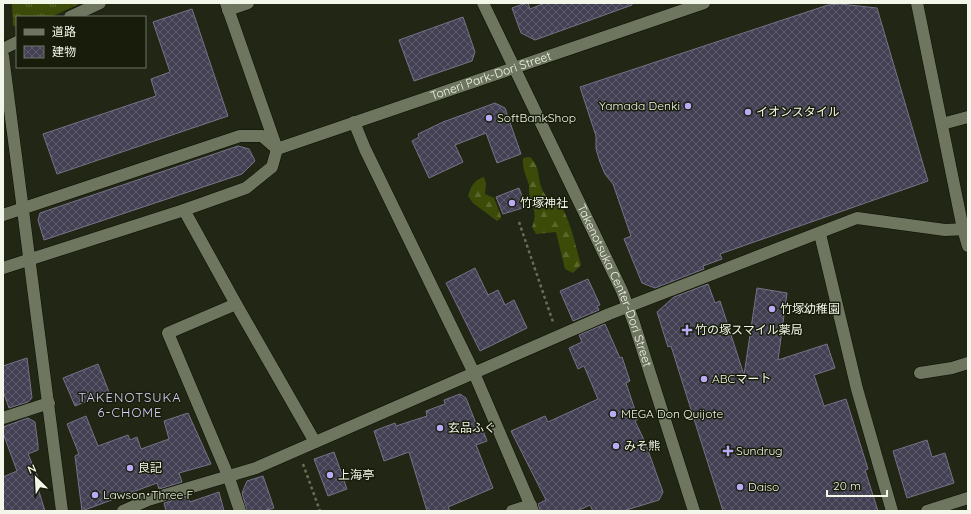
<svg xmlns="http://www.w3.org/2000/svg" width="971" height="514" viewBox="0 0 971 514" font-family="Quicksand,'Noto Sans JP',sans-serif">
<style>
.forest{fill:url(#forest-firs)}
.park{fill:url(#park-tufts)}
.building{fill:url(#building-cross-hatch);stroke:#767288}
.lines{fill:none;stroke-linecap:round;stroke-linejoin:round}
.minor-casing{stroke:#0a0f01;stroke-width:13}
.path{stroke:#686e5d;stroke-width:2.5;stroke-dasharray:3 3;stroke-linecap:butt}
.minor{stroke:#6e7660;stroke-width:12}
.poi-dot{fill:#bbaaf6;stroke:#171d0a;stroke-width:1.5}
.labels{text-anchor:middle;stroke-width:3;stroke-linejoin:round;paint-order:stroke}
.street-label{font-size:12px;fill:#f2f7ea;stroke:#171d0a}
.poi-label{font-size:12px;fill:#f2f7ea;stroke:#171d0a;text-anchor:start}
.neighbourhood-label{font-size:13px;letter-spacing:1px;fill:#dad2fe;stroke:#171d0a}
</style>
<defs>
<pattern id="forest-firs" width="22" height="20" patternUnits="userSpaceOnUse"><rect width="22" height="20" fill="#3c4c08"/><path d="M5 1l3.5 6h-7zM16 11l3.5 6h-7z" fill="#59672c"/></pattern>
<pattern id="park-tufts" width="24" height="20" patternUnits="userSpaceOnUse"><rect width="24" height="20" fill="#3c4c08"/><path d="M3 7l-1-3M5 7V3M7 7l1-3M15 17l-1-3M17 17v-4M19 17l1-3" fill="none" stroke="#59672c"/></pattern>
<pattern id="building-cross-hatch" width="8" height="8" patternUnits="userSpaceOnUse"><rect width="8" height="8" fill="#444054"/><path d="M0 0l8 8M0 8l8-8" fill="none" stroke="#5f5c6d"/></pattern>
</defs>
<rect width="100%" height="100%" fill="#212714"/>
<g class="forest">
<path d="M530,157C542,169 536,179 544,193C547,199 555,198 559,203C571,220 575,245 581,265L573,273L565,269L556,232L536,234L532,227C537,215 534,209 530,197C529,193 529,189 529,185C526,175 522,168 523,158Z"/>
<path d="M484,177L486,183L485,194L494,198L501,216V218L497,221L473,203L468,196C471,186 474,180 484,177Z"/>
</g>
<polygon class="park" points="12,3 81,3 51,17 17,17 17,28 13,25"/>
<g class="building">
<polygon points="526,3 528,3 530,9 545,3 632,3 632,5 535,40 521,33 512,8"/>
<polygon points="840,4 877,8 928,181 720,254 722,259 703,266 704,269 655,288 642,283 624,239 631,236 613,184 605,174 600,162 596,149 596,136 580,87 828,5"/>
<polygon points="192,9 228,116 57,174 43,134 156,96 151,79 170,72 153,22"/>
<polygon points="463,17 475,52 472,61 414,81 399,40"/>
<polygon points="495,103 505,108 521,154 497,163 486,133 455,145 463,162 429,178 412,141 419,137 418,134 443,122"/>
<polygon points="238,146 249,149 255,161 242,174 44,240 38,220 40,213"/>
<polygon points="519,188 526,207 503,214 496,197"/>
<polygon points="475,268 488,295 498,290 505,305 514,300 527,328 480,351 446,283"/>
<polygon points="588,279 600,305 597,306 599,310 573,321 560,291"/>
<polygon points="708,284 715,303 720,301 744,375 757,288 787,293 778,360 827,344 835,368 814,375 824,406 846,399 868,469 865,470 878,511 723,511 671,346 668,347 657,312 674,297"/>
<polygon points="605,324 620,358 622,357 630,381 626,383 638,419 635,421 645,442 663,492 659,500 623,511 593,511 590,505 577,511 540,511 538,504 546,500 511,431 545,416 548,422 598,399 584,366 578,369 569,348 582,342 579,335"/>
<polygon points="27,358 32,398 28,402 9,408 3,391 3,366"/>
<polygon points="98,364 109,392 75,406 63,378"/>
<polygon points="460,394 466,398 477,426 481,425 487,441 476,445 493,488 448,507 450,511 427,511 409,452 384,461 374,431 395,423 396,426 427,416 426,411 445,404 444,400"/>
<polygon points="188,413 211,464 179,473 182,482 159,489 157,483 82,511 75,456 79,454 67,424 86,416 98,446 128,435 130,440 137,437 141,449 169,439 164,421"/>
<polygon points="28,418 35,422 38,445 38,450 28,454 41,484 37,485 45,511 3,511 3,477 17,471 3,433 3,427"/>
<polygon points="927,440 932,457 945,453 954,483 907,498 893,451"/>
<polygon points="334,452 347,489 328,496 314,459"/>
<polygon points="263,476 274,508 263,511 247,511 242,493 247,481"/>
<polygon points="219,492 224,511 166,511 164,503 187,496 190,502"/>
</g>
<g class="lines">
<g class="minor-casing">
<g id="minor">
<path id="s1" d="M483,3L622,291L634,323L694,511"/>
<polyline points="917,3 963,229 968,246"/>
<polyline points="228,10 248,3"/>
<polyline points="70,17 100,3"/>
<polyline points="3,49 17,42"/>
<polyline points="3,56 62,511"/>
<polyline points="354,122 365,149 474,373 533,511"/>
<polyline points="942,124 968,117"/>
<polyline points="184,210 236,304 315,442"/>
<polyline points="3,215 240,136 262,136 277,149 226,3"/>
<polyline points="820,234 857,389 892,511"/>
<path id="s2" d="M3,268L184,210L246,188L272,167L277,149L704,3"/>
<polyline points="236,304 168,333 229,478 240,511"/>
<polyline points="920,373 952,368 968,363"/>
<polyline points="3,418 49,403"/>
<polyline points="123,511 148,500 256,468 609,314 857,218 945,230 968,229"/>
<polyline points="512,511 531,505"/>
<polyline points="927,511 968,498"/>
</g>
</g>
<g class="path">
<polyline points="519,222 553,322"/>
<polyline points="303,464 320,511"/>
</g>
<use href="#minor" class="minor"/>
</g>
<g class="poi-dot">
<circle cx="688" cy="106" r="4"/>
<circle cx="748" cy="112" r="4"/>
<circle cx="489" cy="118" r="4"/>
<circle cx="512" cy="203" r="4"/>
<circle cx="772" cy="309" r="4"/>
<path d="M685 324h4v4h4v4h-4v4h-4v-4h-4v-4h4z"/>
<circle cx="704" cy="379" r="4"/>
<circle cx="613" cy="414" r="4"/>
<circle cx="440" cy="428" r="4"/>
<circle cx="616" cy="446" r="4"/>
<path d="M726 445h4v4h4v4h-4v4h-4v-4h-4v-4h4z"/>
<circle cx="130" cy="468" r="4"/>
<circle cx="330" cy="475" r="4"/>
<circle cx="740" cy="487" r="4"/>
<circle cx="95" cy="495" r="4"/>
</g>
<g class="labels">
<g class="street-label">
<text dy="4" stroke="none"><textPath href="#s2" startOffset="534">Toneri Park-Dori Street</textPath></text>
<text dy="4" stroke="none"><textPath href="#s1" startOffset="312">Takenotsuka Center-Dori Street</textPath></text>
</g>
<g class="poi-label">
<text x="680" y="110" text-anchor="end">Yamada Denki</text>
<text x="756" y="116">イオンスタイル</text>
<text x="497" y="122">SoftBankShop</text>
<text x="520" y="207">竹塚神社</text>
<text x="780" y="313">竹塚幼稚園</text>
<text x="695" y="334">竹の塚スマイル薬局</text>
<text x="712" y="383">ABCマート</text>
<text x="621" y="418">MEGA Don Quijote</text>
<text x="448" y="432">玄品ふぐ</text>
<text x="624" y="450">みそ熊</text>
<text x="736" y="455">Sundrug</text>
<text x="138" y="472">良記</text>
<text x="338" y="479">上海亭</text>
<text x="748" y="491">Daiso</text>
<text x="103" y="499">Lawson･Three F</text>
</g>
<g class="neighbourhood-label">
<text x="130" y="402">TAKENOTSUKA<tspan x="130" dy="15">6-CHOME</tspan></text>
</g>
</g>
<rect width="971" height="514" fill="none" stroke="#f2f7ea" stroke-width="8"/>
<rect x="16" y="16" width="130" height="52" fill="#171d0a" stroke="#6f7464"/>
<rect x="24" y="29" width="20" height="6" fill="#6e7660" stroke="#6f7464"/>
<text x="52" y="36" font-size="12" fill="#f2f7ea">道路</text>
<rect x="24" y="46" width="20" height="12" fill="url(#building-cross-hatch)" stroke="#6f7464"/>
<text x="52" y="56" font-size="12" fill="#f2f7ea">建物</text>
<g transform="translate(36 478) rotate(336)" stroke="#171d0a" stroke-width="3" paint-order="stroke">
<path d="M0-3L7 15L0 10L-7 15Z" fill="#f2f7ea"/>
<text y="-6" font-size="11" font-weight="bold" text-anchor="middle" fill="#f2f7ea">N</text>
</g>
<path d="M827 490v6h60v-6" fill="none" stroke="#f2f7ea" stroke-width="2"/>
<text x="833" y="490" font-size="12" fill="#f2f7ea" stroke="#171d0a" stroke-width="3" paint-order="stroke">20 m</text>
</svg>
